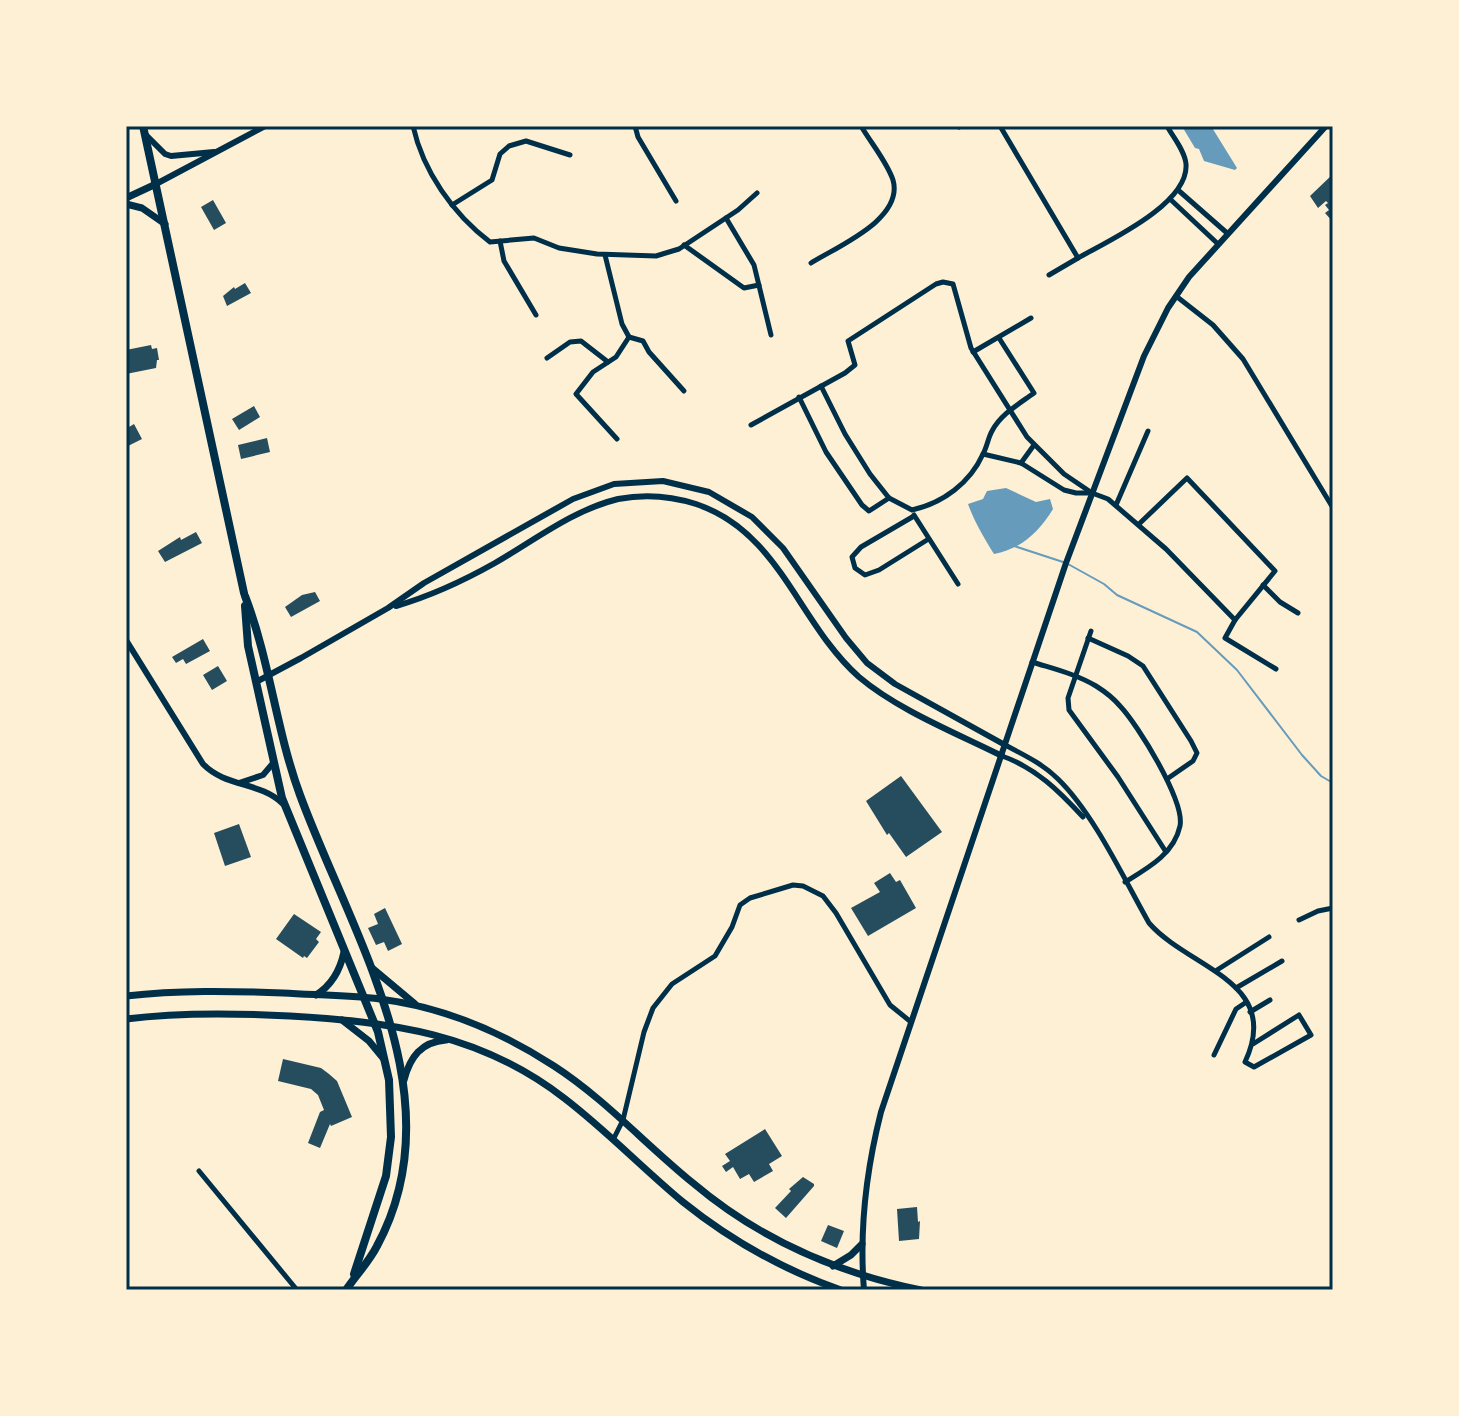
<svg xmlns="http://www.w3.org/2000/svg" width="1459" height="1416" viewBox="0 0 1459 1416" font-family="'Sofia Sans Condensed',sans-serif">
<style>
.water{fill:#669bbc}
.lines{fill:none;stroke-linecap:round;stroke-linejoin:round}
.stream{stroke:#669bbc;stroke-width:2}
.building{fill:#264d5e}
.minor{stroke:#003049;stroke-width:5}
.tertiary{stroke:#003049;stroke-width:6}
.secondary{stroke:#003049;stroke-width:6}
.primary{stroke:#003049;stroke-width:7}
.trunk{stroke:#003049;stroke-width:8}
.neatline{fill:none;stroke:#003049;stroke-width:3}
</style>
<rect width="100%" height="100%" fill="#fdf0d5"/>
<g class="water">
<polygon points="1186,126 1211,126 1237,168 1235,170 1204,161 1199,149 1195,148 1183,128"/>
<path d="M1006,488L1036,502L1050,499L1053,509C1039,532 1021,549 994,554C984,538 974,521 968,504L983,499L987,491Z"/>
</g>
<g class="lines">
<g class="stream">
<polyline points="1014,546 1063,562"/>
<polyline points="1068,564 1104,584 1117,595 1197,632 1237,670 1302,755 1321,776 1333,783"/>
</g>
</g>
<g class="building">
<polygon points="1333,174 1333,222 1325,213 1329,210 1325,205 1328,203 1326,201 1318,208 1310,196"/>
<polygon points="213,200 226,223 214,230 201,207"/>
<polygon points="245,283 251,293 227,306 223,296 234,287 235,289"/>
<polygon points="151,345 152,349 157,348 159,360 157,360 156,368 126,374 126,350"/>
<polygon points="254,406 260,417 239,430 232,419"/>
<polygon points="126,421 129,427 134,424 142,439 126,447"/>
<polygon points="267,438 270,452 241,459 238,445"/>
<polygon points="196,532 202,543 165,562 158,551 180,537 181,540"/>
<polygon points="315,592 320,601 291,617 285,607 302,595"/>
<polygon points="203,639 210,651 186,664 183,659 176,663 172,657"/>
<polygon points="218,666 227,681 212,690 203,675"/>
<polygon points="901,776 942,832 906,857 889,833 887,835 866,801"/>
<polygon points="239,824 251,857 225,866 214,833"/>
<polygon points="890,873 896,882 900,880 916,908 868,936 851,908 880,892 874,883"/>
<polygon points="385,908 402,944 388,951 384,942 376,945 368,928 378,924 374,914"/>
<polygon points="294,914 321,932 316,939 319,942 307,958 304,956 303,958 276,939"/>
<polygon points="283,1059 321,1068 329,1074 337,1081 352,1117 331,1126 330,1124 320,1148 308,1143 320,1112 324,1110 318,1095 311,1089 278,1081"/>
<polygon points="765,1129 782,1156 769,1164 773,1171 754,1182 749,1174 740,1179 733,1167 726,1172 722,1166 730,1161 725,1154"/>
<polygon points="803,1177 814,1184 814,1186 786,1218 775,1208 791,1191 789,1189"/>
<polygon points="917,1207 918,1222 920,1221 919,1239 899,1241 897,1209"/>
<polygon points="828,1225 844,1231 837,1248 821,1241"/>
</g>
<g class="lines">
<g class="minor">
<path d="M413,126C423,171 453,214 490,242L534,238L559,248L597,254L656,256L679,249L738,210L757,193"/>
<polyline points="635,126 638,137 676,201"/>
<path d="M1000,126L1078,258C1108,241 1189,204 1186,164C1185,151 1173,137 1167,126"/>
<polyline points="959,127 960,126"/>
<polyline points="1178,190 1227,233"/>
<polyline points="1170,199 1218,244"/>
<polyline points="452,205 492,180 500,154 509,146 526,141 570,155"/>
<polyline points="726,218 754,265 771,335"/>
<polyline points="500,241 504,261 536,315"/>
<polyline points="684,245 744,288 759,285"/>
<polyline points="605,255 622,324 629,337 616,357 593,372 576,394 617,439"/>
<path d="M811,263C838,246 904,219 893,180C887,162 871,143 861,126"/>
<polyline points="1049,275 1078,258"/>
<polyline points="1176,296 1213,325 1243,359 1333,508"/>
<polyline points="629,337 643,341 649,352 684,391"/>
<polyline points="973,352 1031,318"/>
<polyline points="547,358 570,342 581,341 608,362"/>
<path d="M821,386L845,434L870,474L889,498L912,510C943,503 970,483 983,454C987,447 988,438 992,431C1001,414 1019,404 1034,393L999,338"/>
<polyline points="799,397 826,452 862,505 869,511 889,498"/>
<polyline points="751,425 845,373 855,365 848,341 936,284 943,282 953,284 971,348 1027,437 1064,474 1092,493"/>
<polyline points="983,454 1021,463 1064,490 1076,493 1092,493 1108,499 1166,549 1235,620"/>
<polyline points="1021,463 1034,445"/>
<polyline points="1116,505 1148,431"/>
<polyline points="914,515 958,584"/>
<polyline points="914,516 861,547 852,557 855,568 865,575 879,570 927,540"/>
<polyline points="1139,524 1187,478 1275,571 1235,620 1225,638 1276,669"/>
<polyline points="1263,585 1280,602 1298,613"/>
<polyline points="1091,631 1068,698 1069,710 1118,777 1166,852"/>
<polyline points="1088,638 1128,656 1143,666 1191,741 1197,753 1193,761 1167,779"/>
<path d="M1032,662C1054,669 1076,674 1096,686C1104,691 1114,699 1120,706C1138,725 1185,801 1180,826C1174,854 1148,868 1125,882"/>
<path d="M1005,745C1024,755 1043,764 1058,779C1094,814 1124,879 1149,923C1189,969 1283,981 1245,1062L1254,1067L1311,1035L1299,1015L1253,1044"/>
<path d="M1002,756C1036,768 1059,791 1083,817"/>
<polyline points="1299,920 1318,911 1333,908"/>
<polyline points="1217,970 1269,937"/>
<polyline points="1236,988 1282,961"/>
<polyline points="1250,1012 1270,1000"/>
<polyline points="1214,1055 1236,1009 1245,1003"/>
<polyline points="613,1140 623,1120 644,1032 653,1008 672,984 715,956 732,927 740,905 750,898 793,885 803,886 823,896 836,913 890,1005 911,1022"/>
<polyline points="199,1171 297,1290"/>
</g>
<g class="tertiary">
<path d="M396,606C431,596 463,581 495,563C535,540 573,510 618,499C644,494 671,496 696,504C780,532 798,623 859,677C898,710 956,733 1002,756"/>
<path d="M126,640L203,764C225,787 260,782 282,803"/>
<polyline points="256,682 301,658 388,608 424,583 573,499 614,484 663,481 709,492 752,517 783,548 846,638 867,663 895,684 1005,745"/>
<polyline points="239,783 263,775 274,762"/>
<path d="M864,1290C859,1229 866,1171 881,1112L1066,563L1144,356L1168,308L1189,277L1326,126"/>
</g>
<g class="secondary">
<polyline points="146,135 165,154 171,156 214,152"/>
<polyline points="156,184 265,126"/>
</g>
<g class="primary">
<polyline points="126,198 156,184"/>
<polyline points="126,204 142,208 165,224"/>
<polyline points="372,968 415,1004"/>
<path d="M316,995C332,985 340,971 344,952"/>
<path d="M126,996C179,990 230,991 283,993C315,995 348,995 380,999C442,1007 502,1032 554,1066C605,1099 646,1145 693,1183C758,1238 837,1273 921,1290"/>
<path d="M126,1019C180,1012 235,1013 290,1016C391,1022 480,1033 564,1098C606,1130 642,1168 683,1202C729,1239 784,1270 841,1290"/>
<polyline points="342,1020 369,1041 383,1058"/>
<path d="M404,1080C410,1057 421,1042 446,1040"/>
<polyline points="833,1266 851,1255 862,1244"/>
</g>
<g class="trunk">
<polyline points="143,126 244,593"/>
<path d="M245,596C270,661 276,730 300,795C351,934 458,1097 377,1246C369,1262 356,1275 346,1290"/>
<polyline points="245,606 248,646 282,798 378,1032 389,1080 391,1137 386,1176 354,1274"/>
</g>
</g>
<rect width="1459" height="1416" fill="none" stroke="#fdf0d5" stroke-width="256"/>
<rect x="128" y="128" width="1203" height="1160" class="neatline"/>
</svg>
